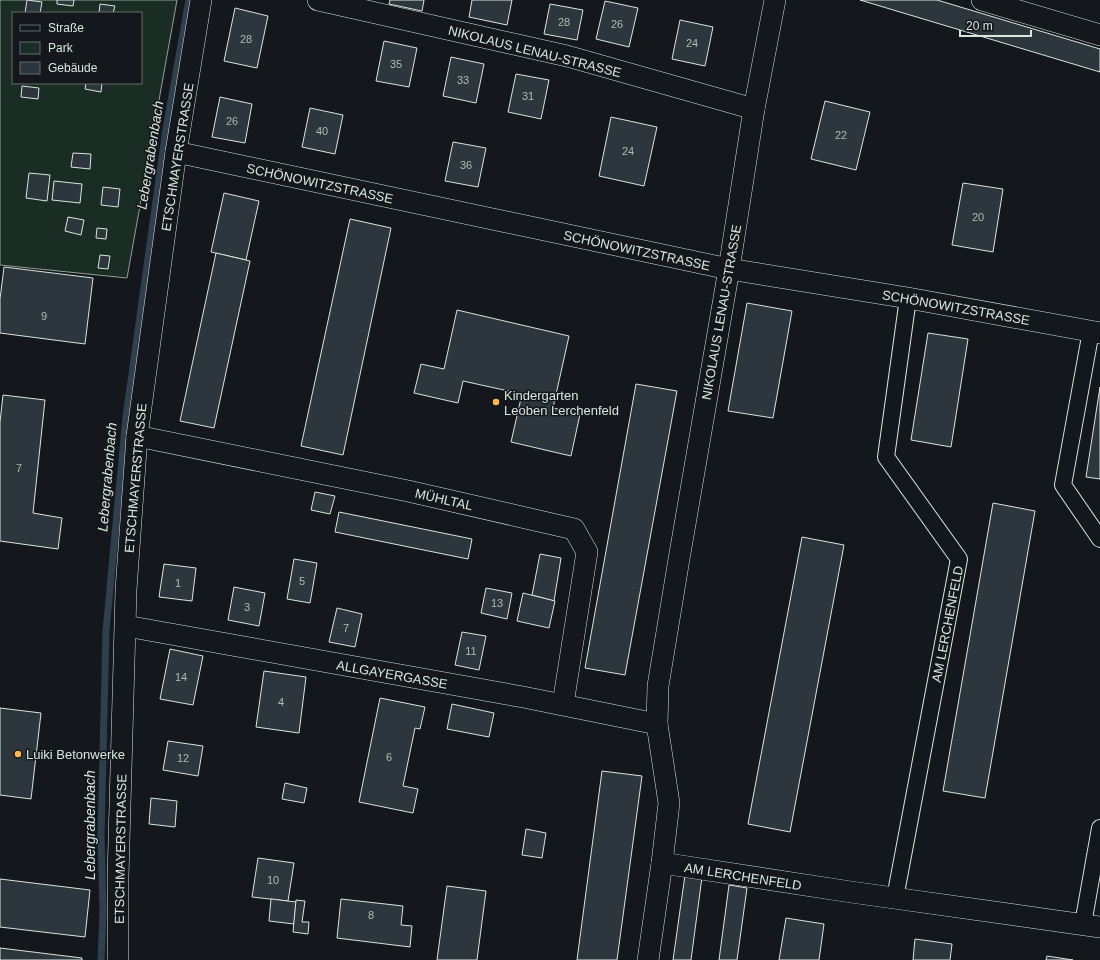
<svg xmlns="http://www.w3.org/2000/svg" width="1100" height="960" viewBox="0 0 1100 960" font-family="Helvetica,sans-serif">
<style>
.green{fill:#1a2d24;stroke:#939e99;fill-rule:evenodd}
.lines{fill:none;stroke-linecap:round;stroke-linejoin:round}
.stream{stroke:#2f3f4d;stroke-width:7}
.building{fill:#2c363c;stroke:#d8e6dc}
.pedestrian-casing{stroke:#d8e6dc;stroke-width:18}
.minor-casing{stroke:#d8e6dc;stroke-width:22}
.pedestrian{stroke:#14181c;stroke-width:16}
.minor{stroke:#14181c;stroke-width:21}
.poi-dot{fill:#ffb74d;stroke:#14181c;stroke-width:1.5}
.labels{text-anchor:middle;stroke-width:3;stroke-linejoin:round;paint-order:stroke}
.number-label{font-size:11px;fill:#adbab4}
.street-label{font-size:13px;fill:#d8e6dc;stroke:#14181c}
.poi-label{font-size:13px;fill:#d8e6dc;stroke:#14181c;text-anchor:start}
.water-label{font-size:14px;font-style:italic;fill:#d8e6dc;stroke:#14181c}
</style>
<rect width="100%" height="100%" fill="#14181c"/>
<path class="green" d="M0,0H177L127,278L0,265ZM13,13H141V83H13Z"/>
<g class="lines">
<polyline class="stream" points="101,960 103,912 101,835 106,631 126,417 166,129 189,0"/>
</g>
<g class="building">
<polygon points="27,0 42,2 40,13 25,13"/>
<polygon points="57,0 74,0 73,6 57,4"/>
<polygon points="390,0 424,0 422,11 389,4"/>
<polygon points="472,0 512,0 507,25 469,17"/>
<polygon points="860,0 937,0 1100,49 1100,72"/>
<polygon points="605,1 638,8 629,47 596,39"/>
<polygon points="100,4 115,6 113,13 99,13"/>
<polygon points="550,4 583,10 577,40 544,34"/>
<polygon points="235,8 268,16 257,68 224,61"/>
<polygon points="680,20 713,27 705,66 672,59"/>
<polygon points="384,41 417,48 409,87 376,81"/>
<polygon points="451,57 484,64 476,103 443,96"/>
<polygon points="516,74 549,80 541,119 508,112"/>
<polygon points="86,83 102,83 101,92 85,89"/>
<polygon points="22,86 39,88 38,99 21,97"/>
<polygon points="220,97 252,104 245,143 212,137"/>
<polygon points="825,101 870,112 856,170 811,159"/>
<polygon points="310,108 343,115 335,154 302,147"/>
<polygon points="611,117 657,127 644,186 599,176"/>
<polygon points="453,142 486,148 478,187 445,181"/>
<polygon points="73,153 91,154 90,169 71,167"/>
<polygon points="29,173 50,175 47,201 26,198"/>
<polygon points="54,181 82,184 80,203 52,200"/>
<polygon points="963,183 1003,189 993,252 952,245"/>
<polygon points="103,187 120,189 118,207 101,205"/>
<polygon points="224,193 259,201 246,260 211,252"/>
<polygon points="68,217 84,220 81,235 65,231"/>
<polygon points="350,219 391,228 343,455 301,446"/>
<polygon points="97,228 107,229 106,239 96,238"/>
<polygon points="216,253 250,261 214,428 180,421"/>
<polygon points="100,255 110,256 108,269 98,268"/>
<polygon points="4,267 93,278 85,344 0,333 0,299"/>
<polygon points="747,303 792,311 773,418 728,411"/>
<polygon points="457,310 569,336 553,408 580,414 571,456 511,442 522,394 463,381 458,403 414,393 421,364 444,369"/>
<polygon points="928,333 968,339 951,447 911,440"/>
<polygon points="636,384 677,391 625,675 585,668"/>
<polygon points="1100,387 1100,479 1086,477"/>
<polygon points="3,395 45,400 33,513 62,518 58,549 0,541 0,422"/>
<polygon points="315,492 335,496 330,514 311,510"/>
<polygon points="993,503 1035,511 985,798 943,791"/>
<polygon points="339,512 472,539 468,559 335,532"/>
<polygon points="802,537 844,545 790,832 748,824"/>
<polygon points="540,554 561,558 554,601 532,595"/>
<polygon points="294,559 317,563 310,603 287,599"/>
<polygon points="164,564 196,568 192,601 159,597"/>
<polygon points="234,587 265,593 259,626 228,620"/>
<polygon points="486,588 512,593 507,619 481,613"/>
<polygon points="523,593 555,601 549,628 517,621"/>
<polygon points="337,608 362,614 355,647 329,642"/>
<polygon points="462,632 486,636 479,670 455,665"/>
<polygon points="170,649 203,656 193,705 160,699"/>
<polygon points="264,671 306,677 299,733 256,727"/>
<polygon points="380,698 425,707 420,729 415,728 403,786 418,789 413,813 359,802"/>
<polygon points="452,704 494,713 489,737 447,729"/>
<polygon points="0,708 41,713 31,799 0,795"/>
<polygon points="168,741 203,746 198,776 163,770"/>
<polygon points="602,771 642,776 617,960 577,960"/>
<polygon points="285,783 307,788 304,803 282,799"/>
<polygon points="151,798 177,801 175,827 149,824"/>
<polygon points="526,829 546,833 542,858 522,855"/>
<polygon points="258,858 294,863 288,901 252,897"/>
<polygon points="685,875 702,877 691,960 673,960"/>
<polygon points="0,879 90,890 85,937 0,927"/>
<polygon points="729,885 747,888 737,960 719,960"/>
<polygon points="447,886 486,891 477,960 437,960"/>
<polygon points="271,899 296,902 294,924 269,921"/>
<polygon points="341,899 403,906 401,925 412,926 410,947 337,938"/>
<polygon points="296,900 305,901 302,922 309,922 308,934 293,932"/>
<polygon points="786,918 824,924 819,960 779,960"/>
<polygon points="915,939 952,944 950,960 913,960"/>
<polygon points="0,948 82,958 82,960 0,960"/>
<polygon points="1047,956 1073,960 1046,960"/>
</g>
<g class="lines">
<g class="pedestrian-casing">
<g id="pedestrian">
<polyline points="1091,331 1063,485 1100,539"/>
<polyline points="895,898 959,559 886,457 908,298"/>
<polyline points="1083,924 1100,828"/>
</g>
</g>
<g class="minor-casing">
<g id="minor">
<polyline points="318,0 567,56 754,109 729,269 679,559 658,686 657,724 669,803 662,863 648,960"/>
<polyline points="982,0 1100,35"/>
<polyline points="754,109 775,0"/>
<polyline points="176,152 729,269 908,298 1100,333"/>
<polyline points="137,436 408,491 574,529 587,552 563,704"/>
<polyline points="126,626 523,697 657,724"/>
<polyline points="662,863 851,892 1100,927"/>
<polyline points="118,960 118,877 126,590 137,436 176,152 201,0"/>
</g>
</g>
<use href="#pedestrian" class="pedestrian"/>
<use href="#minor" class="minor"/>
</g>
<g class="poi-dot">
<circle cx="496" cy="402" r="4"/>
<circle cx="18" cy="754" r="4"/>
</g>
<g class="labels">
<g class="number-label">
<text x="564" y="26">28</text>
<text x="617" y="28">26</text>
<text x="246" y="43">28</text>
<text x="692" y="47">24</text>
<text x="396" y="68">35</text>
<text x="463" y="84">33</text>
<text x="528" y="100">31</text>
<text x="232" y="125">26</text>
<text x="322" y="135">40</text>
<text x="841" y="139">22</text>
<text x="628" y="155">24</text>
<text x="466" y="169">36</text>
<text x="978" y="221">20</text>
<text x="44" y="320">9</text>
<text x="19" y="472">7</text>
<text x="302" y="585">5</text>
<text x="178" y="587">1</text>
<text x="497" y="607">13</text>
<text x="247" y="611">3</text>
<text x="346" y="632">7</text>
<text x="471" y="655">11</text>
<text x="181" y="681">14</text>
<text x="281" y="706">4</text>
<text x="389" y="761">6</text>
<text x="183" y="762">12</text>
<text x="273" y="884">10</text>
<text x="371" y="919">8</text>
</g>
<g class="street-label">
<text transform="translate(535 51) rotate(14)" y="5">NIKOLAUS LENAU-STRASSE</text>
<text transform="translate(177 157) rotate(-81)" y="5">ETSCHMAYERSTRASSE</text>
<text transform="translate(320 183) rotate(12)" y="5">SCHÖNOWITZSTRASSE</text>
<text transform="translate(637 250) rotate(12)" y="5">SCHÖNOWITZSTRASSE</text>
<text transform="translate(956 307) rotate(10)" y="5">SCHÖNOWITZSTRASSE</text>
<text transform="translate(721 312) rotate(-80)" y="5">NIKOLAUS LENAU-STRASSE</text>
<text transform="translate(135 478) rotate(-85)" y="5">ETSCHMAYERSTRASSE</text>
<text transform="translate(444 499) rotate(13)" y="5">MÜHLTAL</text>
<text transform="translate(947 624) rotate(-79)" y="5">AM LERCHENFELD</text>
<text transform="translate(392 674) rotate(10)" y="5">ALLGAYERGASSE</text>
<text transform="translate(120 849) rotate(-89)" y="5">ETSCHMAYERSTRASSE</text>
<text transform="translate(743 876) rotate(9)" y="5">AM LERCHENFELD</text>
</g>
<g class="poi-label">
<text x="504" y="400">Kindergarten<tspan x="504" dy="15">Leoben Lerchenfeld</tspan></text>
<text x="26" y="759">Luiki Betonwerke</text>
</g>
<g class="water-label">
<text transform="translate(150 155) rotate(-81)" y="5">Lebergrabenbach</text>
<text transform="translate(107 477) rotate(-85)" y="5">Lebergrabenbach</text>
<text transform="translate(90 825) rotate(-90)" y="5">Lebergrabenbach</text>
</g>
</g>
<rect x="12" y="12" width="130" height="72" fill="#14181c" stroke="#626a69"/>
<rect x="20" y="25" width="20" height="6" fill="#14181c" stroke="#626a69"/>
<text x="48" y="32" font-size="12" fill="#d8e6dc">Straße</text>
<rect x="20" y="42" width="20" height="12" fill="#1a2d24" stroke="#626a69"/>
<text x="48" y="52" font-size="12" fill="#d8e6dc">Park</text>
<rect x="20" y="62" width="20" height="12" fill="#2c363c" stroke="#626a69"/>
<text x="48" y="72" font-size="12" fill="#d8e6dc">Gebäude</text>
<path d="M960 30v6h71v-6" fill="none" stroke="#d8e6dc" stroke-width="2"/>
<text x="966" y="30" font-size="12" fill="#d8e6dc" stroke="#14181c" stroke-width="3" paint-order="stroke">20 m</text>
</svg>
